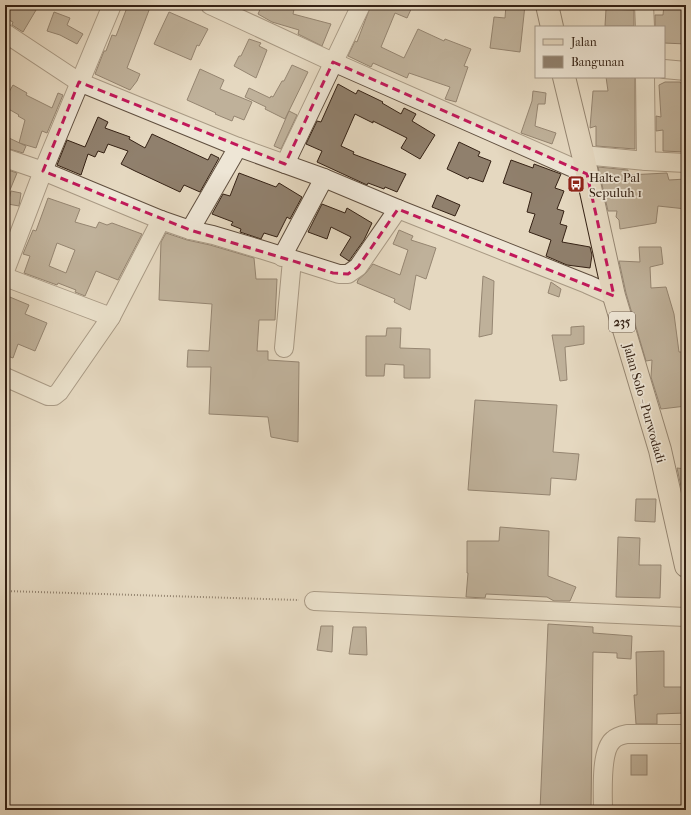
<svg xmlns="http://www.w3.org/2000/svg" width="691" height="815" viewBox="0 0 691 815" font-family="'IM FELL French Canon',serif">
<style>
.building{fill:#90806d;stroke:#342114;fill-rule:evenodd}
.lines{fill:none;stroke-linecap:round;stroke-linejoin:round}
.minor-casing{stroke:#604f3f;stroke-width:20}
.major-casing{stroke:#342114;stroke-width:24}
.path{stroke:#342114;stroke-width:2;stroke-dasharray:1 2;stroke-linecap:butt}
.minor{stroke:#eee6d6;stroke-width:18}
.major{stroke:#e5d8c0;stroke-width:22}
.marked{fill:none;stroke:#c2185b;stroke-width:3;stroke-dasharray:8 5;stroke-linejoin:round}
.labels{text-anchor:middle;stroke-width:3.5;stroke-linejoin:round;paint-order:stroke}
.shield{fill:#eee6d6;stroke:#6c5c4e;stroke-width:1}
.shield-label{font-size:12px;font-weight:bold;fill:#342114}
.poi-label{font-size:13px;fill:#342114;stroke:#eee6d6;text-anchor:start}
.street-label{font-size:13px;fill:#342114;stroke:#eee6d6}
</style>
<rect width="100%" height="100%" fill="#e5d8c0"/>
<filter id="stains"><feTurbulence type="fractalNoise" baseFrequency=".005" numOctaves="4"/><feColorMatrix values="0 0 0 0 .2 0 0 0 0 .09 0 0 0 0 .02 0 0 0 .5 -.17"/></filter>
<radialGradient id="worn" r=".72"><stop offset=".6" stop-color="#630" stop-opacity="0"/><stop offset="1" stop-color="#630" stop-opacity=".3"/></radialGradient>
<g class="building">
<polygon points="5,5 39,5 23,32 12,25 13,22 5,18"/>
<polygon points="128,5 151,5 127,68 140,74 137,81 130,90 95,74 104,51 106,51 112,35 116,36"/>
<polygon points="262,5 295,5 293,14 331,24 322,46 298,34 299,30 272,22 258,14"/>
<polygon points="371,5 379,8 380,6 379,5 413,5 407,18 395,13 381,47 404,58 418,29 444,41 445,39 471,49 464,66 468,67 456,102 445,99 450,87 409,73 407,78 373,63 371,67 348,56 355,41 357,42"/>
<polygon points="506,5 525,5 520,52 490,48 494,17 505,18"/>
<polygon points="664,5 686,5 686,44 664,43 664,27 655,27 655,15 663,15"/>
<polygon points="606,9 634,10 634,26 605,26"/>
<polygon points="54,12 70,18 67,25 83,34 77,44 60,35 47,31"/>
<polygon points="169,12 208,29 199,46 197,45 191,60 154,44"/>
<polygon points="249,39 261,43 259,46 267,50 256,78 234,66 239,56 241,56"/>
<polygon points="292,65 308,72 285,119 265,109 266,107 245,97 249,88 270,98 271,96 273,97 282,81 284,81"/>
<polygon points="200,69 224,80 220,89 252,102 244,120 234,116 232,121 215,114 216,113 187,100"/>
<polygon points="606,77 635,77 635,149 596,146 596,126 590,128 593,91 608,91"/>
<polygon points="665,82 680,82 686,90 686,152 663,151 663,130 656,131 656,116 661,117 659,85"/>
<polygon points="338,84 356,94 358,90 383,102 382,103 401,114 404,108 416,114 412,121 435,135 420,159 401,148 407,138 373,121 373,123 355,114 341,146 354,152 353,154 406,174 397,192 385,187 384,189 368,183 367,185 317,162 322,151 306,144 317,121 321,122"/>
<polygon points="13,85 27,93 26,95 52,108 58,93 63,95 47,133 42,131 36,148 19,143 25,120 18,116 19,115 5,107 5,99"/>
<polygon points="533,91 546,93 545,104 538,104 535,126 556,133 552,144 521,133 532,101"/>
<polygon points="289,111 297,115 281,149 274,146"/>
<polygon points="98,117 108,122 105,128 130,137 129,139 145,148 152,134 208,160 211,154 219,158 200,192 184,185 180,192 135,171 121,164 128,151 108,144 104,153 98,151 95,157 88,154 81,175 57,165 67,140 85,147"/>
<polygon points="9,138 26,146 23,153 6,148"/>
<polygon points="459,142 480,152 478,156 491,161 483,182 469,177 468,179 447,169"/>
<polygon points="511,160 533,168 534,164 561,174 555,188 564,191 557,209 564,211 560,224 567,226 562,242 590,247 592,255 590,268 567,265 546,256 551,240 529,232 535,214 527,212 532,193 503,183"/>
<polygon points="598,167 628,170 628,175 667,173 669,180 686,179 686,209 658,206 656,223 620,229 619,220 616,217 617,211 608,211"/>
<polygon points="5,169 17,173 5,202"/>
<polygon points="239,173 276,187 279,183 302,197 290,219 287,217 277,237 264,233 261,239 240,232 241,229 231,225 233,222 212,214 223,194 230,196"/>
<polygon points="11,191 21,193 19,206 8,204"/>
<polygon points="437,195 460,205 455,216 432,207"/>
<path d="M48,198L80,209L75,222L96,228L99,222L107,225L112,223L142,234L118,280L96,271L85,296L75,292L76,290L58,283L57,285L24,273L30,256L23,254L33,230L36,231ZM57,243L75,250L66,273L49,266Z"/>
<polygon points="322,204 345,213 347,208 372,223 364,240 349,261 340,255 351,237 331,227 327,239 308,232"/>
<polygon points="399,230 413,236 411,240 436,248 426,279 416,275 410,310 394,302 395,299 357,283 358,280 366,273 373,264 400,275 408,250 393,244"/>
<polygon points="166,233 187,240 210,245 254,258 256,279 277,279 275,320 259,320 257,351 268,351 268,360 299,362 298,442 271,437 268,417 209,414 211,367 187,367 188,350 209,351 212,304 159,300 161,242"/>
<polygon points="639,247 661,247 663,264 650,267 651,288 666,287 674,314 679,352 686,352 686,406 661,409 651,377 652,360 646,361 626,293 619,261 640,262"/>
<polygon points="483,276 494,281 492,334 479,337"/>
<polygon points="551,282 561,289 559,297 548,293"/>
<polygon points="5,295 29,305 25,314 47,323 35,351 18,344 13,358 5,355"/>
<polygon points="584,326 584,344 565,347 567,380 560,381 552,335 571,335 571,327"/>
<polygon points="387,328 401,328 400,348 430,349 430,378 404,378 404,365 385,364 384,376 366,376 366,336 386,336"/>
<polygon points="475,400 557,405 553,452 579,454 576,480 551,478 550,495 468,490"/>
<polygon points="677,468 686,469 686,509"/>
<polygon points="636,499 656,499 655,522 635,521"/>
<polygon points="500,527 549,531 548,576 576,587 570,601 554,601 547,597 486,594 485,598 466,597 468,573 467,573 467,541 499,541"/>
<polygon points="618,537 640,538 639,565 661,565 660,598 616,597"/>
<polygon points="548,624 593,627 593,633 632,636 631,659 617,658 617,653 593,652 591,810 540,810"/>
<polygon points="321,626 333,626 332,652 317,650"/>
<polygon points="353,627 366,627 367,655 349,654"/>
<polygon points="664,651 664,687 686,687 686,713 657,714 657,724 636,724 634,695 637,695 636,652"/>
<rect x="631" y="755" width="16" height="20"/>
</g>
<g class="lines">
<g class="minor-casing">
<g id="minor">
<polyline points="210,5 333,62 587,174"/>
<polyline points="644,5 645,27"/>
<polyline points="5,33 79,82 238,147 324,178 398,209 587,284 614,296"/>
<polyline points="664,69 686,71"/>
<polyline points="645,77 646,161"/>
<polyline points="583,155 646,161 686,163"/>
<polyline points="5,158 43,171 161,220 190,230 213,235 263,250 339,274 348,274 358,267 398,209"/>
<polyline points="285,164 361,5"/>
<polyline points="190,230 238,147"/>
<polyline points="282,257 324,178"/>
<polyline points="5,271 43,171 112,5"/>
<polyline points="5,277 111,317"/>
<polyline points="284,348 292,260"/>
<polyline points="5,377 48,396 54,396 59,392 111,317 161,220"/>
<polyline points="314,601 686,617"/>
<path d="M603,810C603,794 600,751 613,740C616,737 622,735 627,734H686"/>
</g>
</g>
<g class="major-casing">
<g id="major">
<polyline points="547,5 552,27"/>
<polyline points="564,77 583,155 614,296 660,450 686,566"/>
</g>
</g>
<polyline class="path" points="5,591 299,600"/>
<use href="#minor" class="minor"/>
<use href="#major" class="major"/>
</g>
<path d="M0 0H691V815H0ZM333,62L587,174L614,296L398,209L358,267L348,274L333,273L190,230L43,171L79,82L285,164Z" fill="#e5d8c0" fill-opacity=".55" fill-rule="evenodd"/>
<path class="marked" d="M333,62L587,174L614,296L398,209L358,267L348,274L333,273L190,230L43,171L79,82L285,164Z"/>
<defs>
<g id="bus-square" transform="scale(0.9)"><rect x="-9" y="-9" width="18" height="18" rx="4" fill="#8f2418" stroke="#eee6d6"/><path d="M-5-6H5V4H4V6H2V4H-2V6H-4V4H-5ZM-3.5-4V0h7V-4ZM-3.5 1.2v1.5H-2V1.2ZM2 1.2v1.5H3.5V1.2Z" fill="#fff"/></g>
</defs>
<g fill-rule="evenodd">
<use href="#bus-square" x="576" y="184"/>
</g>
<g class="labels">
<rect class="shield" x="609" y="312" width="26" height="20" rx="3"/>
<g class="shield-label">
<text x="622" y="326">235</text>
</g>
<g class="poi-label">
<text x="589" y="182">Halte Pal<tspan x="589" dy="15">Sepuluh 1</tspan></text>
</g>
<g class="street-label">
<text transform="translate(645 403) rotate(74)" y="5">Jalan Solo - Purwodadi</text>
</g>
</g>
<rect width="691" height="815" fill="none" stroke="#e5d8c0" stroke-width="20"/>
<rect x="6" y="6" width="679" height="803" fill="none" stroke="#342114" stroke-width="2"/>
<rect x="10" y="10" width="671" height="795" fill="none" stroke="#342114"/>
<rect x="535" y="26" width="130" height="52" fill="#eee6d6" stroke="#a49788"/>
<rect x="543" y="39" width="20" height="6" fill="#e5d8c0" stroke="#a49788"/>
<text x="571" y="46" font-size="12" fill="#342114">Jalan</text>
<rect x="543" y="56" width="20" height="12" fill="#90806d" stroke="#a49788"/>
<text x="571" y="66" font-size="12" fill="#342114">Bangunan</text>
<rect width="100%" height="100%" filter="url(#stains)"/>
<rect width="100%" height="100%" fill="url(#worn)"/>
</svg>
